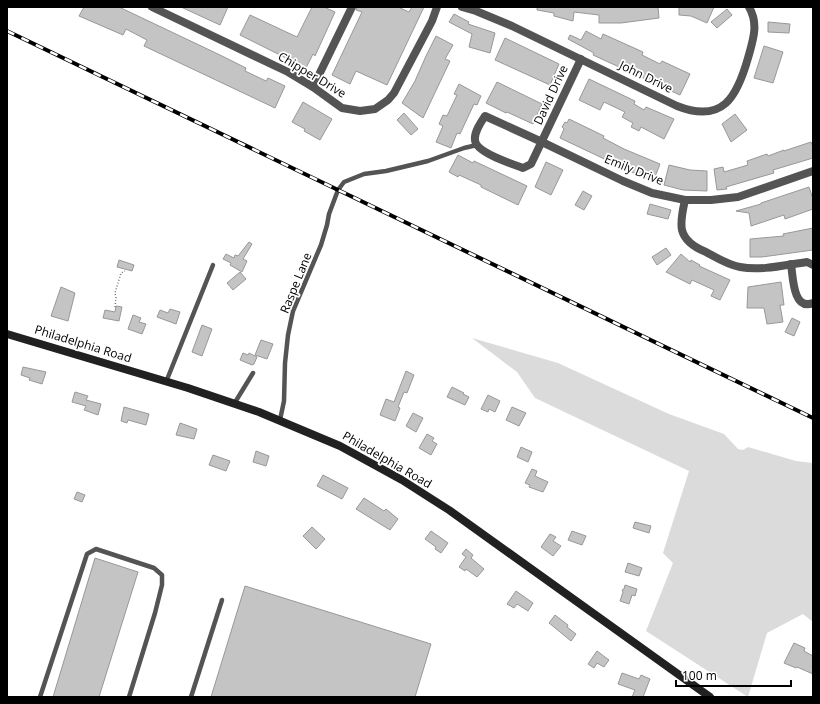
<svg xmlns="http://www.w3.org/2000/svg" width="820" height="704" viewBox="0 0 820 704" font-family="'Open Sans',sans-serif">
<style>
.green{fill:#dbdbdb}
.building{fill:#c4c4c4;stroke:#989898}
.lines{fill:none;stroke-linecap:round;stroke-linejoin:round}
.path{stroke:#767676;stroke-width:1.5;stroke-dasharray:1 2;stroke-linecap:butt}
.service{stroke:#545454;stroke-width:4.5}
.minor{stroke:#545454;stroke-width:8}
.secondary{stroke:#212121;stroke-width:8}
.rail-casing{stroke:#000;stroke-width:4}
.rail{stroke:#fff;stroke-width:2.5;stroke-dasharray:8;stroke-linecap:butt}
.labels{text-anchor:middle;stroke-width:3.5;stroke-linejoin:round;paint-order:stroke}
.street-label{font-size:12px;fill:#000;stroke:#fff}
</style>
<rect width="100%" height="100%" fill="#fff"/>
<polygon class="green" points="472,338 558,363 669,414 724,434 738,449 743,450 748,447 796,461 813,463 813,622 803,614 767,633 748,697 646,631 673,563 663,553 689,471 535,398 517,372"/>
<g class="building">
<polygon points="84,7 119,7 220,55 246,68 245,71 266,81 268,78 285,86 275,108 144,46 147,40 126,29 123,35 79,16"/>
<polygon points="181,7 228,7 220,25"/>
<polygon points="312,7 324,7 335,12 315,56 313,54 305,70 290,62 290,60 240,35 250,15 297,37"/>
<polygon points="357,7 398,7 409,12 412,7 424,7 387,85 356,71 350,84 332,75 362,12 356,10"/>
<polygon points="537,7 658,7 659,18 621,23 599,23 599,15 574,12 573,21 554,16 554,13 537,10"/>
<polygon points="679,7 714,7 707,23 691,16 679,15"/>
<polygon points="727,9 732,15 717,28 711,22"/>
<polygon points="454,14 469,22 468,24 495,33 490,53 469,47 472,34 449,22"/>
<polygon points="768,22 790,24 789,33 768,32"/>
<polygon points="586,31 601,39 603,34 643,52 642,55 660,64 662,61 690,74 680,95 593,55 594,53 568,39 570,35 581,40"/>
<polygon points="436,36 453,45 445,59 450,61 423,118 402,103 415,81 426,56"/>
<polygon points="505,38 559,64 550,85 495,60"/>
<polygon points="764,46 783,52 773,83 754,78"/>
<polygon points="589,79 635,101 634,104 644,110 646,107 674,119 664,139 641,127 639,131 631,127 633,123 622,117 625,112 604,102 600,110 579,100"/>
<polygon points="497,82 542,104 533,124 507,112 506,113 486,103"/>
<polygon points="459,84 481,96 477,105 474,104 460,134 457,133 451,148 436,142 443,126 439,124 443,115 447,116 457,95 454,94"/>
<polygon points="303,102 332,119 320,140 304,131 305,129 292,122"/>
<polygon points="404,113 418,129 411,135 397,120"/>
<polygon points="735,114 747,130 731,142 722,124"/>
<polygon points="569,119 604,136 603,138 624,149 660,164 653,182 560,138 564,129 562,127 565,122 567,123"/>
<polygon points="811,142 813,147 813,158 773,170 774,173 726,187 727,189 717,190 714,169 723,167 724,172 748,165 747,161 767,154 768,156 784,150 784,151"/>
<polygon points="458,155 473,163 474,161 527,186 518,205 481,187 481,185 459,175 458,177 449,172"/>
<polygon points="546,162 563,170 551,195 535,187"/>
<polygon points="669,165 690,170 707,171 707,191 683,190 664,185"/>
<polygon points="809,187 813,199 813,209 785,219 784,215 751,226 749,213 736,211 761,204 761,203"/>
<polygon points="583,191 592,196 584,210 575,205"/>
<polygon points="650,204 671,210 668,219 647,214"/>
<polygon points="813,228 813,250 762,257 750,257 750,239 784,236 783,234"/>
<polygon points="249,242 252,244 243,259 247,261 242,272 230,265 231,263 223,259 226,254 234,258 235,255 238,256"/>
<polygon points="666,248 671,255 657,265 652,257"/>
<polygon points="681,254 690,262 691,260 700,265 699,266 730,280 720,300 711,296 714,290 692,280 690,284 666,272"/>
<polygon points="119,260 134,265 132,271 117,267"/>
<polygon points="240,272 246,279 233,290 227,283"/>
<polygon points="781,282 784,305 780,305 783,322 767,324 764,308 747,308 748,287"/>
<polygon points="61,287 75,293 68,321 51,316"/>
<polygon points="116,306 122,307 119,321 103,318 105,310 115,312"/>
<polygon points="170,309 180,312 176,324 157,317 160,310 168,313"/>
<polygon points="133,315 141,318 139,322 146,324 142,334 128,329"/>
<polygon points="792,318 800,322 794,336 785,332"/>
<polygon points="202,325 212,329 202,356 192,352"/>
<polygon points="261,340 273,344 267,359 255,355"/>
<polygon points="243,353 248,355 249,353 257,357 254,364 252,365 240,360"/>
<polygon points="23,367 46,372 42,384 29,380 30,378 21,375"/>
<polygon points="406,371 414,375 407,393 404,392 398,407 400,408 395,421 380,415 386,399 394,402"/>
<polygon points="452,387 464,393 463,394 469,397 465,405 447,397"/>
<polygon points="75,392 88,396 86,400 101,404 98,415 84,410 86,406 72,402"/>
<polygon points="488,395 500,401 495,412 489,409 488,412 481,409"/>
<polygon points="124,407 149,414 146,425 128,420 127,423 121,421"/>
<polygon points="512,407 526,413 519,426 506,420"/>
<polygon points="413,413 423,418 416,432 406,426"/>
<polygon points="180,423 197,429 194,439 176,435"/>
<polygon points="427,434 434,438 432,441 437,444 431,455 419,448"/>
<polygon points="521,447 532,452 528,462 517,457"/>
<polygon points="256,451 269,456 266,466 253,462"/>
<polygon points="213,455 230,461 226,471 209,465"/>
<polygon points="532,469 537,471 535,476 548,482 543,492 529,487 530,485 525,483"/>
<polygon points="323,475 348,488 342,499 317,486"/>
<polygon points="77,492 85,495 82,502 74,499"/>
<polygon points="364,498 384,511 386,509 398,519 390,530 356,509"/>
<polygon points="635,522 651,526 649,533 633,528"/>
<polygon points="312,527 325,539 316,549 303,536"/>
<polygon points="431,531 448,543 441,553 435,549 436,547 425,539"/>
<polygon points="572,531 586,536 582,545 568,540"/>
<polygon points="550,534 556,537 553,541 561,546 553,556 541,547"/>
<polygon points="466,549 473,555 471,558 484,569 477,577 466,569 465,571 459,567 466,557 462,554"/>
<polygon points="95,558 138,572 99,697 53,697"/>
<polygon points="628,563 642,568 639,576 625,572"/>
<polygon points="625,585 637,589 635,596 632,595 629,604 620,601 623,592 622,590 624,589"/>
<polygon points="245,586 431,644 415,697 211,697"/>
<polygon points="516,591 533,603 528,611 517,604 514,608 507,604"/>
<polygon points="555,615 568,625 567,627 576,634 571,641 549,623"/>
<polygon points="794,643 805,648 804,651 813,656 813,674 797,667 796,668 784,663"/>
<polygon points="597,651 609,660 604,667 597,663 594,668 588,664"/>
<polygon points="622,673 639,679 641,675 650,679 643,697 632,697 635,690 618,684"/>
</g>
<g class="lines">
<polyline class="path" points="115,307 116,298 115,293 121,273 125,271"/>
<g class="service">
<polyline points="166,382 213,265"/>
<polyline points="234,404 253,373"/>
<polyline points="280,420 284,401 285,363 288,335 293,311 321,245 327,225 329,214 338,190 344,182 364,174 386,171 428,161 464,148 477,145"/>
<polyline points="40,697 87,554 96,549 154,568 162,575 162,585 155,613 129,697"/>
<polyline points="191,697 222,600"/>
</g>
<g class="minor">
<polyline points="152,7 288,72 313,87 342,108 360,111 375,109 388,100 394,93 432,21 437,7"/>
<path d="M462,7L476,11L512,26L677,106C723,124 737,97 748,58C753,40 759,24 749,7"/>
<path d="M581,59L531,164L523,168C512,164 475,152 475,140C474,132 481,122 485,116L542,142L623,181L652,193L685,200H711L738,197L813,171"/>
<polyline points="313,87 352,7"/>
<path d="M685,200C683,209 680,221 682,230C685,242 696,248 706,252C717,258 728,265 740,267C761,271 785,265 807,262L813,265"/>
<path d="M791,264C793,277 793,311 813,303"/>
</g>
<polyline class="secondary" points="7,334 188,388 259,412 340,446 402,480 449,510 710,697"/>
<g class="rail-casing">
<polyline id="rail" points="7,31 813,418"/>
</g>
<use href="#rail" class="rail"/>
</g>
<g class="labels">
<g class="street-label">
<text transform="translate(312 75) rotate(31)" y="4">Chipper Drive</text>
<text transform="translate(646 77) rotate(26)" y="4">John Drive</text>
<text transform="translate(551 95) rotate(-65)" y="4">David Drive</text>
<text transform="translate(634 170) rotate(22)" y="4">Emily Drive</text>
<text transform="translate(296 283) rotate(-68)" y="4">Raspe Lane</text>
<text transform="translate(83 344) rotate(17)" y="4">Philadelphia Road</text>
<text transform="translate(387 460) rotate(30)" y="4">Philadelphia Road</text>
</g>
</g>
<rect width="820" height="704" fill="none" stroke="#000000" stroke-width="16"/>
<path d="M676 680v6h115v-6" fill="none" stroke="#000000" stroke-width="2"/>
<text x="682" y="680" font-size="12" fill="#000000" stroke="#ffffff" stroke-width="3" paint-order="stroke">100 m</text>
</svg>
